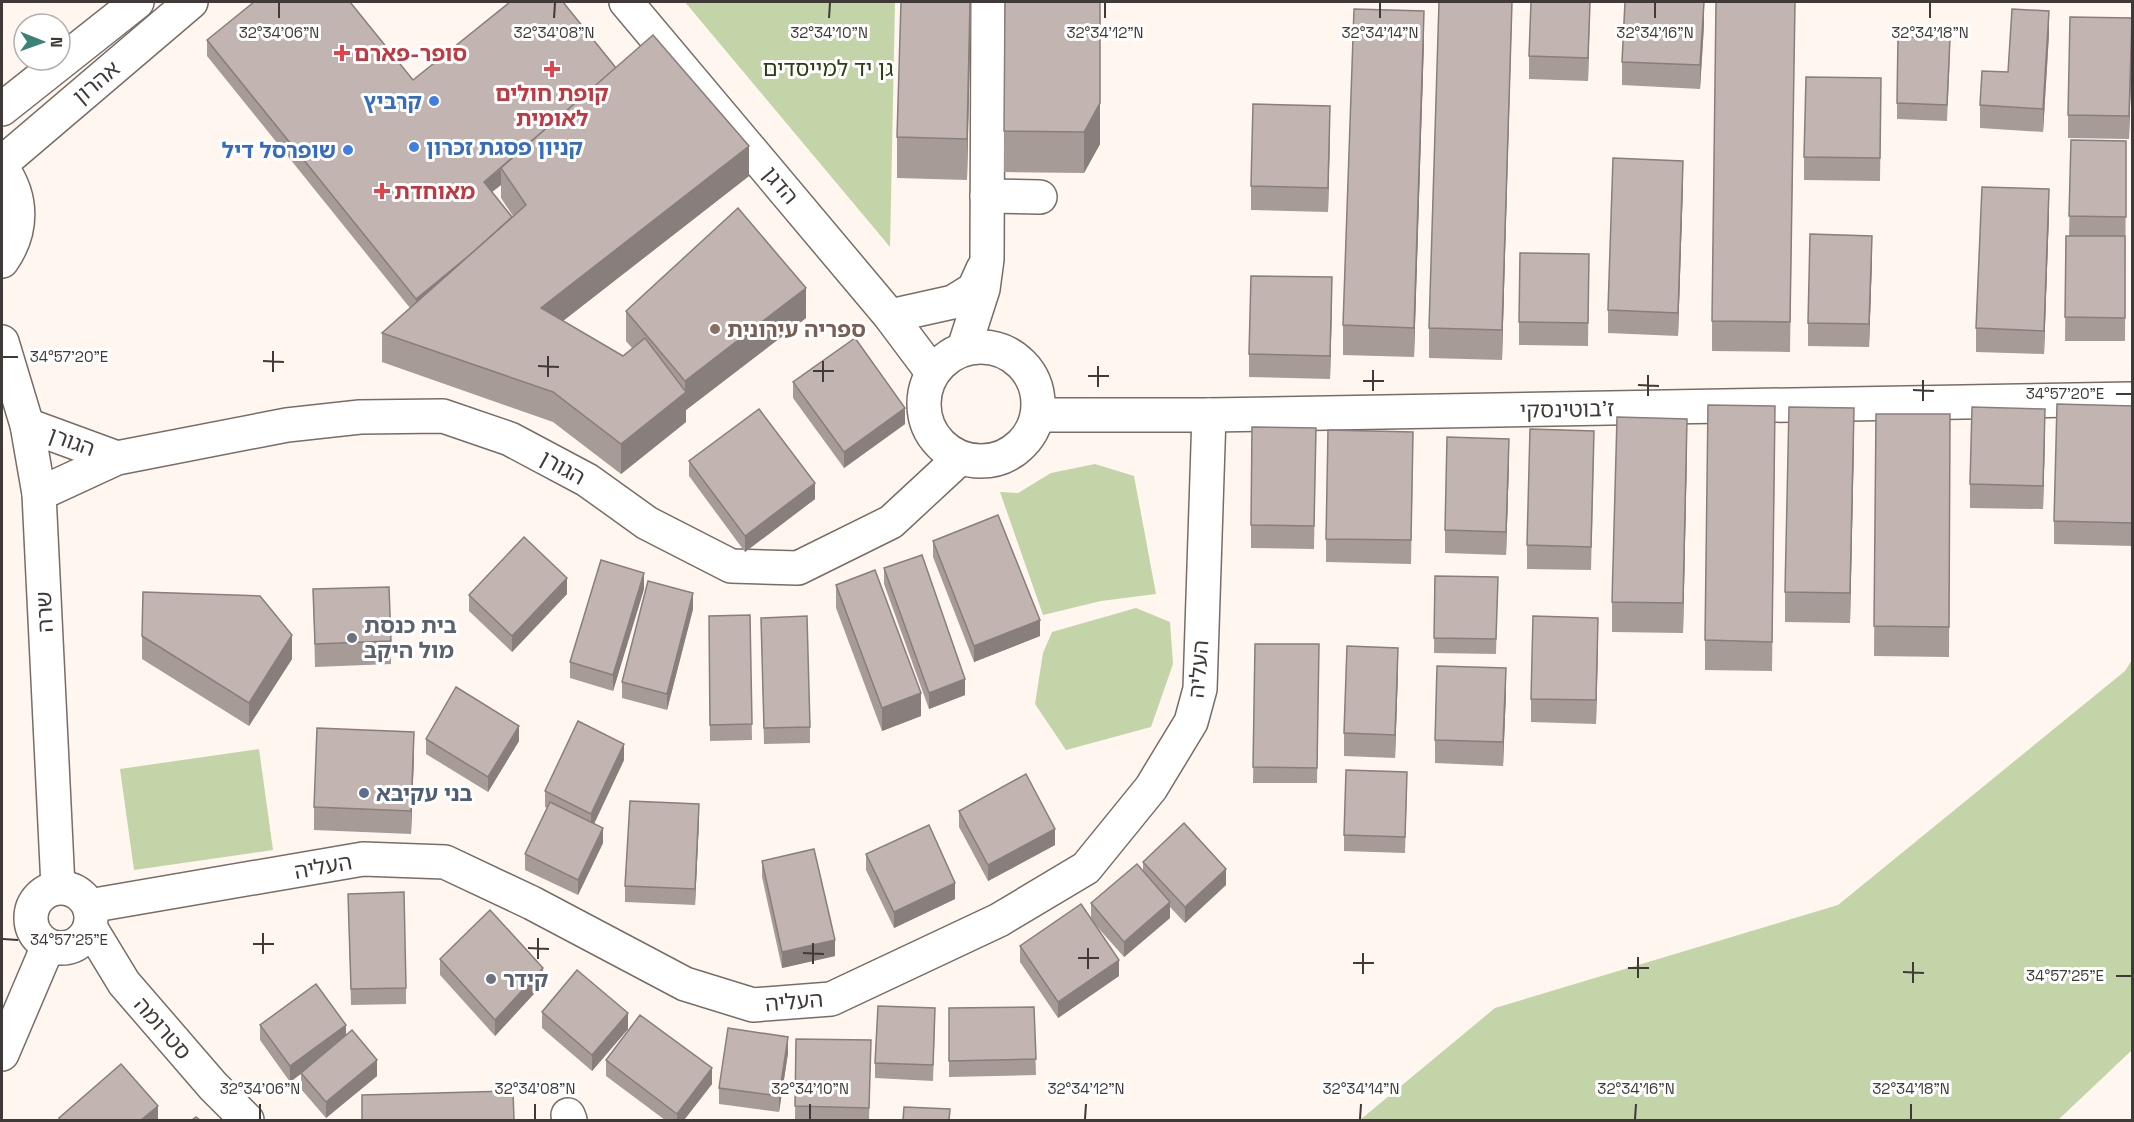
<svg xmlns="http://www.w3.org/2000/svg" width="2134" height="1122" viewBox="0 0 2134 1122" font-family="'Space Grotesk','Noto Sans Hebrew',sans-serif">
<style>
.green{fill:#c2d4a8}
.lines{fill:none;stroke-linecap:round;stroke-linejoin:round}
.minor-casing{stroke:#776d66;stroke-width:36}
.minor{stroke:#fff;stroke-width:33}
.wall{fill:#a79b97;fill-rule:evenodd}
.shaded-wall{fill:#887e7b}
.building{fill:#c2b4b0;stroke:#887e7b;stroke-width:1.5}
.ticks{fill:none;stroke:#3f3a37;stroke-width:2}
.health-dot{fill:#e0444e;stroke:#fff;stroke-width:2}
.shop-dot{fill:#3f7fe0;stroke:#fff;stroke-width:2}
.education-dot{fill:#8d6e63;stroke:#fff;stroke-width:2}
.worship-dot{fill:#6b7280;stroke:#fff;stroke-width:2}
.service-dot{fill:#5c6f8a;stroke:#fff;stroke-width:2}
.labels{text-anchor:middle;stroke-width:6;stroke-linejoin:round;paint-order:stroke}
.health-label{font-size:22px;font-weight:bold;fill:#be3a42;stroke:#fff;text-anchor:start}
.park-label{font-size:22px;fill:#2e3d13;stroke:#fff}
.street-label{font-size:22px;fill:#3f3a37;stroke:#fff}
.shop-label{font-size:22px;font-weight:bold;fill:#366cbe;stroke:#fff;text-anchor:end}
.education-label{font-size:22px;font-weight:bold;fill:#785e54;stroke:#fff;text-anchor:start}
.worship-label{font-size:22px;font-weight:bold;fill:#5b616d;stroke:#fff;text-anchor:start}
.service-label{font-size:22px;font-weight:bold;fill:#4e5e75;stroke:#fff;text-anchor:start}
.ticks-label{font-size:15px;text-anchor:middle;fill:#3f3a37;stroke:#fff;stroke-width:6;stroke-linejoin:round;paint-order:stroke}
</style>
<rect width="100%" height="100%" fill="#fff6ef"/>
<g class="green">
<polygon points="685,2 895,2 890,247"/>
<polygon points="1095,464 1134,476 1156,594 1101,601 1043,615 1000,492 1018,493 1051,473"/>
<polygon points="1136,608 1170,622 1173,664 1151,727 1066,750 1035,704 1043,653 1052,632"/>
<polygon points="2132,660 2132,1050 2058,1120 1360,1120 1495,1008 1838,905 2125,671"/>
<polygon points="259,749 273,850 134,870 120,769"/>
</g>
<g class="lines">
<g class="minor-casing">
<g id="minor">
<polyline points="626,2 890,316 932,372"/>
<polyline points="2,109 137,2"/>
<polyline points="2,163 191,2"/>
<path d="M2,168C23,198 23,231 2,261"/>
<polyline points="987,196 1040,197"/>
<polyline points="890,316 953,302 974,289 983,269"/>
<polyline points="2,342 27,425 39,494 58,887"/>
<circle cx="981" cy="404" r="57"/>
<polyline points="964,348 983,289 987,259 988,2"/>
<polyline points="1038,415 1209,415 2132,399"/>
<polyline points="27,425 117,458"/>
<polyline points="39,494 117,458 287,425 360,417 443,416 510,439 587,480 647,523 731,566 798,568 891,522 960,458"/>
<circle cx="61" cy="918" r="30"/>
<polyline points="89,906 363,859 445,862 532,903 685,984 753,1005 831,999 999,920 1086,868 1151,788 1191,722 1200,689 1209,415"/>
<polyline points="90,927 124,983 213,1086 247,1120"/>
<polyline points="2,1054 48,946"/>
<polyline points="568,1115 570,1120"/>
</g>
</g>
<use href="#minor" class="minor"/>
</g>
<g class="wall">
<polygon points="971,2 967,180 897,178 897,137"/>
<polygon points="1005,2 1100,2 1100,144 1084,173 1004,172"/>
<polygon points="1512,2 1502,360 1429,358 1429,328"/>
<polygon points="1590,2 1588,81 1529,79 1529,56"/>
<polygon points="1795,2 1790,352 1712,351 1712,321"/>
<polygon points="1704,25 1700,89 1622,85 1622,62"/>
<polygon points="2049,34 2043,132 1980,128 1980,105 2008,72"/>
<path d="M207,40L413,80L616,68L749,176L563,321L623,356L632,348L626,341V311L806,318L686,410V422L621,474L553,422L382,362V333L410,308L207,56ZM501,185V198L513,216L512,217L492,192Z"/>
<polygon points="1424,41 1414,357 1343,355 1343,325"/>
<polygon points="2132,42 2129,139 2068,138 2068,115"/>
<polygon points="1950,54 1947,121 1897,119 1897,103"/>
<polygon points="1881,101 1880,181 1804,180 1804,157"/>
<polygon points="1330,129 1328,212 1251,210 1251,186"/>
<polygon points="2071,140 2126,141 2125,341 2065,341 2066,236 2069,236"/>
<polygon points="1683,184 1678,336 1608,333 1608,310"/>
<polygon points="2049,213 2044,354 1976,352 1976,328"/>
<polygon points="1589,254 1588,346 1519,345 1519,322"/>
<polygon points="1872,259 1869,347 1808,346 1808,323"/>
<polygon points="1332,301 1330,379 1249,377 1249,354"/>
<polygon points="793,382 905,424 844,468 793,398"/>
<polygon points="2133,406 2133,546 2054,544 2054,521"/>
<polygon points="1876,414 1950,414 1949,657 1874,656"/>
<polygon points="1316,428 1314,549 1251,548 1251,525"/>
<polygon points="2045,433 2043,509 1970,508 1970,484"/>
<polygon points="1775,436 1772,671 1705,670 1705,640"/>
<polygon points="1854,438 1850,623 1785,622 1785,592"/>
<polygon points="1687,449 1683,633 1612,632 1612,602"/>
<polygon points="1594,454 1591,570 1527,569 1527,545"/>
<polygon points="1413,456 1411,564 1326,562 1326,539"/>
<polygon points="689,461 815,499 745,552 689,476"/>
<polygon points="1509,462 1506,555 1445,553 1445,530"/>
<polygon points="933,541 1040,636 974,662 933,557"/>
<polygon points="884,568 965,695 929,709 884,584"/>
<polygon points="1435,576 1498,577 1496,654 1434,653"/>
<polygon points="836,585 921,716 882,731 836,608"/>
<polygon points="313,589 391,641 391,664 315,667"/>
<polygon points="644,589 613,691 570,678 570,662"/>
<polygon points="567,594 512,652 469,611 469,595"/>
<polygon points="693,609 667,710 622,698 622,682"/>
<polygon points="750,615 752,740 710,741 709,616"/>
<polygon points="761,618 810,727 810,743 764,744"/>
<polygon points="142,636 292,659 249,726 142,659"/>
<polygon points="1598,641 1596,724 1531,722 1531,699"/>
<polygon points="1255,644 1319,644 1317,783 1253,783"/>
<polygon points="1398,671 1395,758 1344,756 1344,733"/>
<polygon points="1506,692 1503,766 1435,763 1435,740"/>
<polygon points="426,739 519,741 488,792 426,754"/>
<polygon points="414,755 411,834 314,830 314,807"/>
<polygon points="624,760 594,824 603,843 578,895 525,870 525,854 547,808 545,807 545,791"/>
<polygon points="1407,788 1405,853 1344,851 1344,835"/>
<polygon points="959,811 1055,845 988,881 959,827"/>
<polygon points="699,820 695,905 625,902 625,886"/>
<polygon points="866,854 955,899 894,928 866,870"/>
<polygon points="762,861 835,956 782,968 762,877"/>
<polygon points="1143,862 1226,885 1185,923 1170,907 1170,918 1124,957 1092,921 1119,976 1058,1018 1020,962 1020,946 1091,919 1091,903 1143,871"/>
<polygon points="348,894 406,988 406,1004 351,1005"/>
<polygon points="440,959 543,984 495,1036 440,975"/>
<polygon points="1034,1007 1036,1075 949,1077 949,1008"/>
<polygon points="542,1012 628,1029 592,1071 542,1028"/>
<polygon points="935,1024 933,1081 875,1078 875,1063"/>
<polygon points="260,1025 346,1035 377,1076 326,1118 301,1089 301,1073 290,1082 260,1040"/>
<polygon points="796,1039 871,1040 869,1120 795,1120"/>
<polygon points="788,1053 779,1112 719,1104 719,1088"/>
<polygon points="606,1060 712,1084 684,1120 665,1120 606,1076"/>
</g>
<g class="shaded-wall">
<polygon points="970,2 971,2 967,180 967,139"/>
<polygon points="1100,2 1100,144 1084,173 1084,132"/>
<polygon points="1512,2 1512,12 1502,360 1502,330"/>
<polygon points="1590,2 1588,81 1588,58"/>
<polygon points="1704,2 1704,25 1700,89 1700,65"/>
<polygon points="1424,11 1424,41 1414,357 1414,328"/>
<polygon points="2049,11 2049,34 2043,132 2043,109"/>
<polygon points="2132,18 2132,42 2129,139 2129,116"/>
<polygon points="1330,106 1330,129 1328,212 1328,188"/>
<polygon points="749,146 749,176 541,338 541,308"/>
<polygon points="1683,161 1683,184 1678,336 1678,313"/>
<polygon points="501,169 501,185 484,198 484,182"/>
<polygon points="2049,189 2049,213 2044,354 2044,331"/>
<polygon points="513,219 416,315 416,299"/>
<polygon points="1872,236 1872,259 1869,347 1869,324"/>
<polygon points="1332,277 1332,301 1330,379 1330,356"/>
<polygon points="806,288 806,318 686,410 686,422 621,474 621,444 685,393 685,381"/>
<polygon points="905,408 905,424 844,468 844,452"/>
<polygon points="1854,408 1854,438 1850,623 1850,593"/>
<polygon points="2045,409 2045,433 2043,509 2043,486"/>
<polygon points="1687,419 1687,449 1683,633 1683,603"/>
<polygon points="1509,439 1509,462 1506,555 1506,532"/>
<polygon points="815,483 815,499 745,552 745,536"/>
<polygon points="644,573 644,589 613,691 613,675"/>
<polygon points="567,578 567,594 512,652 512,636"/>
<polygon points="693,593 693,609 667,710 667,694"/>
<polygon points="1598,618 1598,641 1596,724 1596,700"/>
<polygon points="1040,620 1040,636 974,662 974,646"/>
<polygon points="292,635 292,659 249,726 249,703"/>
<polygon points="1398,648 1398,671 1395,758 1395,735"/>
<polygon points="1506,668 1506,692 1503,766 1503,742"/>
<polygon points="965,679 965,695 929,709 929,693"/>
<polygon points="921,693 921,716 882,731 882,708"/>
<polygon points="519,726 519,741 488,792 488,777"/>
<polygon points="414,732 414,755 411,834 411,811"/>
<polygon points="624,744 624,760 591,830 591,814"/>
<polygon points="699,804 699,820 695,905 695,889"/>
<polygon points="603,828 603,843 578,895 578,880"/>
<polygon points="1055,829 1055,845 988,881 988,865"/>
<polygon points="1226,869 1226,885 1185,923 1185,907"/>
<polygon points="955,883 955,899 894,928 894,912"/>
<polygon points="1170,902 1170,918 1124,957 1124,942"/>
<polygon points="835,940 835,956 782,968 782,952"/>
<polygon points="1119,960 1119,976 1058,1018 1058,1002"/>
<polygon points="543,968 543,984 495,1036 495,1020"/>
<polygon points="628,1013 628,1029 592,1071 592,1055"/>
<polygon points="346,1025 346,1041 290,1082 290,1066"/>
<polygon points="788,1037 788,1053 779,1112 779,1096"/>
<polygon points="377,1060 377,1076 326,1118 326,1102"/>
<polygon points="712,1068 712,1084 684,1120 677,1120 677,1114"/>
<polygon points="158,1106 158,1120 141,1120"/>
</g>
<g class="building">
<polygon points="254,2 350,2 413,80 510,2 563,2 616,68 484,182 512,217 471,254 416,299 207,40"/>
<polygon points="901,2 970,2 967,139 897,137"/>
<polygon points="1005,2 1100,2 1100,103 1084,132 1004,131"/>
<polygon points="1439,2 1512,2 1502,330 1429,328"/>
<polygon points="1531,2 1590,2 1588,58 1529,56"/>
<polygon points="1625,2 1704,2 1700,65 1622,62"/>
<polygon points="1716,2 1795,2 1790,322 1712,321"/>
<polygon points="1354,9 1424,11 1414,328 1343,325"/>
<polygon points="2012,9 2049,11 2043,109 1980,105 1982,71 2008,72"/>
<polygon points="2070,17 2132,18 2129,116 2068,115"/>
<polygon points="653,35 749,146 541,308 623,356 645,338 686,392 621,444 553,392 382,333 526,205 501,168"/>
<polygon points="1898,37 1950,38 1947,105 1897,103"/>
<polygon points="1806,77 1881,78 1880,158 1804,157"/>
<polygon points="1253,104 1330,106 1328,188 1251,186"/>
<polygon points="2071,140 2126,141 2126,217 2069,216"/>
<polygon points="1613,158 1683,161 1678,313 1608,310"/>
<polygon points="1982,187 2049,189 2044,331 1976,328"/>
<polygon points="738,208 806,288 685,381 626,311"/>
<polygon points="1810,234 1872,236 1869,324 1808,323"/>
<polygon points="2066,236 2125,236 2125,318 2065,317"/>
<polygon points="1520,253 1589,254 1588,323 1519,322"/>
<polygon points="1251,276 1332,277 1330,356 1249,354"/>
<polygon points="855,338 905,408 844,452 793,382"/>
<polygon points="2057,404 2133,406 2133,523 2054,521"/>
<polygon points="1708,405 1775,406 1772,642 1705,640"/>
<polygon points="1789,407 1854,408 1850,593 1785,592"/>
<polygon points="1972,407 2045,409 2043,486 1970,484"/>
<polygon points="759,409 815,483 745,536 689,461"/>
<polygon points="1876,414 1950,414 1949,627 1874,626"/>
<polygon points="1617,417 1687,419 1683,603 1612,602"/>
<polygon points="1252,427 1316,428 1314,526 1251,525"/>
<polygon points="1530,429 1594,431 1591,547 1527,545"/>
<polygon points="1328,430 1413,432 1411,540 1326,539"/>
<polygon points="1447,437 1509,439 1506,532 1445,530"/>
<polygon points="998,515 1040,620 974,646 933,541"/>
<polygon points="524,537 567,578 512,636 469,595"/>
<polygon points="922,555 965,679 929,693 884,568"/>
<polygon points="601,560 644,573 613,675 570,662"/>
<polygon points="875,570 921,693 882,708 836,585"/>
<polygon points="1435,576 1498,577 1496,639 1434,638"/>
<polygon points="648,581 693,593 667,694 622,682"/>
<polygon points="389,587 391,641 315,644 313,589"/>
<polygon points="143,592 260,596 292,635 249,703 142,636"/>
<polygon points="750,615 752,724 710,725 709,616"/>
<polygon points="807,616 810,727 764,728 761,618"/>
<polygon points="1533,616 1598,618 1596,700 1531,699"/>
<polygon points="1255,644 1319,644 1317,768 1253,767"/>
<polygon points="1347,646 1398,648 1395,735 1344,733"/>
<polygon points="1437,666 1506,668 1503,742 1435,740"/>
<polygon points="456,687 519,726 488,777 426,739"/>
<polygon points="578,721 624,744 591,814 545,791"/>
<polygon points="317,728 414,732 411,811 314,807"/>
<polygon points="1346,770 1407,772 1405,837 1344,835"/>
<polygon points="1026,774 1055,829 988,865 959,811"/>
<polygon points="630,801 699,804 695,889 625,886"/>
<polygon points="550,802 603,828 578,880 525,854"/>
<polygon points="1184,823 1226,869 1185,907 1143,862"/>
<polygon points="929,825 955,883 894,912 866,854"/>
<polygon points="814,849 835,940 782,952 762,861"/>
<polygon points="1137,864 1170,902 1124,942 1091,903"/>
<polygon points="404,892 406,988 351,989 348,894"/>
<polygon points="1081,904 1119,960 1058,1002 1020,946"/>
<polygon points="490,910 543,968 495,1020 440,959"/>
<polygon points="577,970 628,1013 592,1055 542,1012"/>
<polygon points="316,984 346,1025 290,1066 260,1025"/>
<polygon points="878,1006 935,1008 933,1065 875,1063"/>
<polygon points="1034,1007 1036,1059 949,1061 949,1008"/>
<polygon points="640,1015 712,1068 677,1114 606,1060"/>
<polygon points="728,1028 788,1037 779,1096 719,1088"/>
<polygon points="352,1030 377,1060 326,1102 301,1073"/>
<polygon points="796,1039 871,1040 869,1108 795,1106"/>
<polygon points="121,1064 158,1106 141,1120 60,1120 59,1118"/>
<polygon points="513,1091 514,1120 362,1120 362,1095"/>
<polygon points="904,1107 950,1109 949,1120 903,1120"/>
<polygon points="196,1117 200,1120 192,1120"/>
</g>
<path class="ticks" d="M279,18V3M554,18L555,3M829,18L830,3M1105,18V3M1380,18V3M1655,18V3M1930,18V3M3,357H18M263,361L284,362M538,366L559,367M813,371H834M273,372V351M1088,376H1109M548,377V356M1363,381H1384M823,382V361M1638,385L1659,386M1098,387V366M1913,390L1934,391M1373,391V370M2116,394H2131M1648,396V375M1923,401V380M3,939L18,940M253,944H274M528,948L549,949M803,953L824,954M263,954V933M1078,958H1099M538,959V938M1353,963H1374M813,964V943M1628,968H1649M1088,969V948M1903,972L1924,973M1363,974V953M2116,976H2131M1638,978V957M1913,983V962M260,1119V1104M535,1119V1104M810,1119V1104M1085,1119L1086,1104M1360,1119L1361,1104M1635,1119L1636,1104M1911,1119V1104"/>
<g class="health-dot">
<path d="M339 44h6v6h6v6h-6v6h-6v-6h-6v-6h6z"/>
<path d="M549 60h6v6h6v6h-6v6h-6v-6h-6v-6h6z"/>
<path d="M379 182h6v6h6v6h-6v6h-6v-6h-6v-6h6z"/>
</g>
<g class="shop-dot">
<circle cx="434" cy="101" r="6"/>
<circle cx="414" cy="147" r="6"/>
<circle cx="348" cy="150" r="6"/>
</g>
<circle class="education-dot" cx="715" cy="329" r="6"/>
<g class="worship-dot">
<circle cx="352" cy="638" r="6"/>
<circle cx="491" cy="979" r="6"/>
</g>
<circle class="service-dot" cx="364" cy="793" r="6"/>
<g class="labels">
<g class="health-label">
<text x="354" y="61">סופר-פארם</text>
<text x="552" y="101" text-anchor="middle">קופת חולים<tspan x="552" dy="25">לאומית</tspan></text>
<text x="394" y="199">מאוחדת</text>
</g>
<g class="park-label">
<text x="828" y="76">גן יד למייסדים</text>
</g>
<g class="street-label">
<text transform="translate(96 82) rotate(-40)" y="8">אהרון</text>
<text transform="translate(781 185) rotate(50)" y="8">הדגן</text>
<text transform="translate(1567 409) rotate(-1)" y="8">ז'בוטינסקי</text>
<text transform="translate(72 441) rotate(20)" y="8">הגורן</text>
<text transform="translate(563 467) rotate(29)" y="8">הגורן</text>
<text transform="translate(44 612) rotate(-93)" y="8">שרה</text>
<text transform="translate(1198 669) rotate(-85)" y="8">העליה</text>
<text transform="translate(323 866) rotate(-10)" y="8">העליה</text>
<text transform="translate(794 1001) rotate(-5)" y="8">העליה</text>
<text transform="translate(163 1028) rotate(49)" y="8">סטרומה</text>
</g>
<g class="shop-label">
<text x="422" y="109">קרביץ</text>
<text x="426" y="155" text-anchor="start">קניון פסגת זכרון</text>
<text x="336" y="158">שופרסל דיל</text>
</g>
<g class="education-label">
<text x="727" y="337">ספריה עירונית</text>
</g>
<g class="worship-label">
<text x="364" y="633">בית כנסת<tspan x="364" dy="25">מול היקב</tspan></text>
<text x="503" y="987">קידר</text>
</g>
<g class="service-label">
<text x="376" y="801">בני עקיבא</text>
</g>
</g>
<g class="ticks-label">
<text x="279" y="38">32°34'06"N</text>
<text x="554" y="38">32°34'08"N</text>
<text x="829" y="38">32°34'10"N</text>
<text x="1105" y="38">32°34'12"N</text>
<text x="1380" y="38">32°34'14"N</text>
<text x="1655" y="38">32°34'16"N</text>
<text x="1930" y="38">32°34'18"N</text>
<text x="69" y="362">34°57'20"E</text>
<text x="2065" y="399">34°57'20"E</text>
<text x="69" y="945">34°57'25"E</text>
<text x="2065" y="981">34°57'25"E</text>
<text x="260" y="1094">32°34'06"N</text>
<text x="535" y="1094">32°34'08"N</text>
<text x="810" y="1094">32°34'10"N</text>
<text x="1086" y="1094">32°34'12"N</text>
<text x="1361" y="1094">32°34'14"N</text>
<text x="1636" y="1094">32°34'16"N</text>
<text x="1911" y="1094">32°34'18"N</text>
</g>
<rect width="2134" height="1122" fill="none" stroke="#3f3a37" stroke-width="6"/>
<g transform="translate(42 42) rotate(91)"><circle r="28" fill="#ffffff" stroke="#b2b0af" stroke-width="1.5"/>
<path d="M0-4.5L10 22L0 15L-10 22Z" fill="#3d8279"/>
<text y="-9" font-size="16" font-weight="bold" text-anchor="middle" fill="#3f3a37">N</text>
</g>
</svg>
